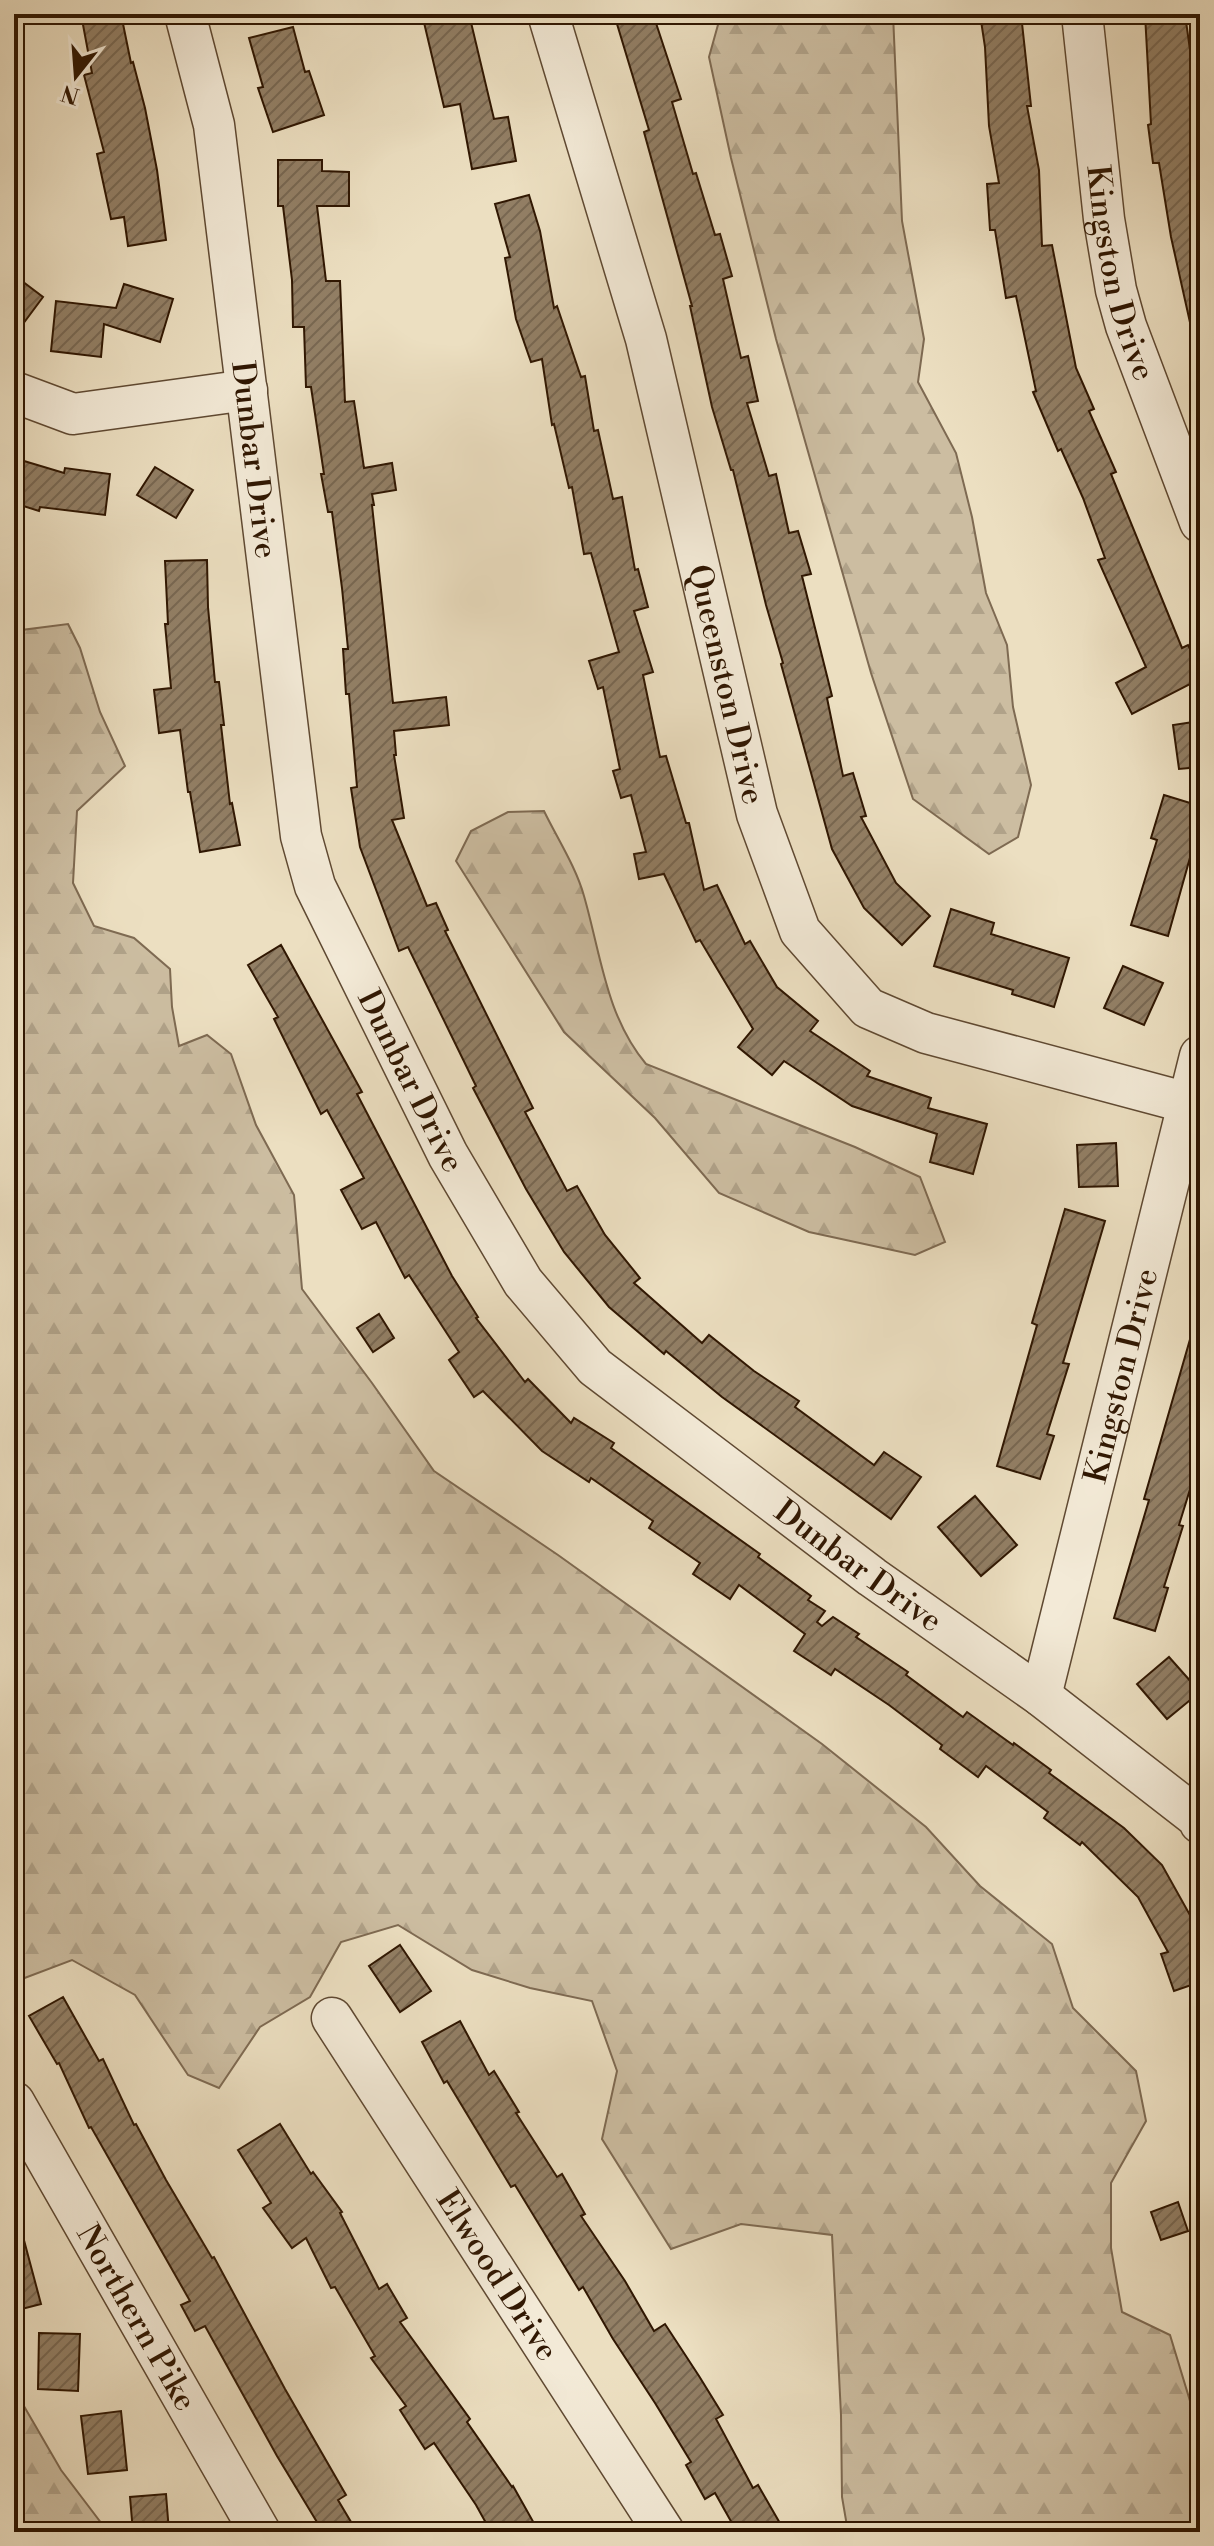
<svg xmlns="http://www.w3.org/2000/svg" width="1214" height="2546" viewBox="0 0 1214 2546" font-family="'Libre Bodoni',serif">
<style>
.forest{fill:url(#forest-firs);stroke:#7e6a52;stroke-width:2}
.building{fill:url(#building-hatch);stroke:#301702;stroke-width:2}
.lines{fill:none;stroke-linecap:round;stroke-linejoin:round}
.minor-casing{stroke:#5f4932;stroke-width:43}
.minor{stroke:#f3ead7;stroke-width:40}
.labels{text-anchor:middle;stroke-width:6;stroke-linejoin:round;paint-order:stroke}
.street-label{font-size:32px;fill:#301702;stroke:#f3ead7}
</style>
<defs>
<pattern id="forest-firs" width="22" height="20" patternUnits="userSpaceOnUse" patternTransform="scale(2)"><rect width="22" height="20" fill="#ccbda1"/><path d="M5 1l3.5 6h-7zM16 11l3.5 6h-7z" fill="#b0a289"/></pattern>
<pattern id="building-hatch" width="6" height="6" patternUnits="userSpaceOnUse" patternTransform="scale(2)"><rect width="6" height="6" fill="#927f65"/><path d="M-1 1l2-2M0 6l6-6M5 7l2-2" fill="none" stroke="#786751"/></pattern>
</defs>
<rect width="100%" height="100%" fill="#ecdfc1"/>
<filter id="stains"><feTurbulence type="fractalNoise" baseFrequency=".0025" numOctaves="4"/><feColorMatrix values="0 0 0 0 .2 0 0 0 0 .09 0 0 0 0 .02 0 0 0 .5 -.17"/></filter>
<radialGradient id="worn" r=".72"><stop offset=".6" stop-color="#630" stop-opacity="0"/><stop offset="1" stop-color="#630" stop-opacity=".3"/></radialGradient>
<g class="forest">
<polygon points="721,14 893,14 902,221 924,339 918,382 956,453 972,517 986,593 1007,645 1013,707 1031,785 1018,837 989,854 913,799 871,673 776,339 731,158 709,57"/>
<polygon points="68,624 80,648 100,712 125,766 77,811 73,883 94,926 134,938 170,969 172,1007 179,1046 207,1035 231,1054 256,1125 294,1195 302,1289 372,1383 434,1471 558,1555 822,1744 926,1827 980,1886 1052,1944 1073,2008 1136,2071 1146,2121 1111,2183 1111,2248 1122,2312 1170,2335 1200,2434 1200,2524 1172,2532 848,2532 842,2497 841,2415 832,2235 741,2224 671,2249 602,2139 617,2071 592,2001 530,1988 472,1970 398,1925 341,1942 310,1997 260,2027 219,2088 188,2075 135,1995 72,1960 14,1982 14,631"/>
<path d="M544,811C557,838 576,867 584,896C601,955 606,1016 646,1064L855,1147L920,1177L945,1242L915,1255L809,1232L719,1193L655,1118L564,1032L456,861L471,831L508,812Z"/>
<polygon points="14,2389 61,2470 108,2532 14,2532"/>
</g>
<g class="building">
<polygon points="81,14 121,14 131,63 133,62 145,108 157,170 166,240 128,246 124,217 111,219 97,154 104,152 84,75 92,73"/>
<polygon points="422,14 469,14 494,119 508,117 516,161 472,169 460,104 444,107"/>
<polygon points="614,14 653,14 681,99 672,102 693,174 696,173 715,235 720,234 732,276 723,279 741,358 748,356 758,401 747,403 769,476 776,474 789,533 798,531 811,574 802,576 832,696 827,698 843,776 853,773 866,816 861,817 896,883 930,916 902,945 864,908 832,849 781,664 783,663 766,605 733,470 731,470 712,407 690,306 692,306 644,132 649,130"/>
<polygon points="980,14 1021,14 1031,106 1027,106 1039,170 1042,246 1052,245 1076,368 1094,409 1089,411 1116,472 1111,474 1182,648 1188,645 1200,668 1200,679 1132,714 1116,683 1146,667 1098,560 1105,558 1083,498 1061,449 1058,451 1033,392 1036,391 1016,296 1006,298 995,230 990,230 987,184 999,183 989,126 985,47"/>
<polygon points="1145,14 1185,14 1192,64 1194,119 1196,119 1200,151 1200,326 1191,327 1171,237 1159,163 1153,163 1148,125 1151,124"/>
<polygon points="293,27 305,72 309,71 324,115 273,132 258,88 263,87 249,38"/>
<polygon points="278,160 322,160 322,171 349,172 349,206 317,206 326,281 340,281 345,402 354,401 364,468 392,463 396,490 372,494 374,505 372,505 393,703 446,697 449,725 394,731 396,755 394,755 404,818 392,820 427,906 436,903 448,930 445,931 533,1108 525,1112 567,1191 577,1186 605,1235 640,1278 634,1283 702,1343 709,1335 754,1371 799,1401 795,1407 874,1465 884,1452 921,1477 891,1519 722,1397 666,1351 664,1354 609,1307 564,1252 526,1189 473,1088 476,1086 408,947 399,951 360,847 351,788 357,787 349,694 346,694 343,649 348,649 342,588 332,512 328,512 321,474 324,474 311,387 306,387 304,327 293,327 292,280 283,206 278,206"/>
<polygon points="529,195 540,231 554,308 557,306 581,377 585,376 594,431 598,430 613,499 622,497 635,570 638,569 648,607 634,611 653,672 643,675 660,757 666,756 686,823 689,823 704,890 717,885 745,944 750,941 777,987 818,1021 810,1031 870,1071 867,1076 931,1098 928,1108 987,1124 973,1174 930,1162 937,1134 852,1106 784,1061 772,1075 738,1047 753,1029 700,940 696,942 664,874 639,879 634,854 646,852 631,795 621,798 613,771 620,769 603,687 598,689 589,661 619,652 591,553 584,554 572,487 569,488 554,424 552,425 542,359 531,362 516,319 505,258 510,257 495,204"/>
<polygon points="14,275 43,297 14,336"/>
<polygon points="124,284 173,299 160,342 104,324 101,357 51,351 56,301 116,308"/>
<polygon points="14,458 64,473 65,468 110,474 105,515 40,507 39,511 14,503"/>
<polygon points="155,467 193,490 176,518 137,495"/>
<polygon points="207,560 208,607 215,682 219,682 224,725 221,725 230,804 232,803 240,845 200,852 190,792 188,792 180,730 159,733 154,690 171,688 165,624 168,624 165,561"/>
<polygon points="1200,721 1200,767 1179,769 1173,725"/>
<polygon points="1164,795 1200,806 1200,822 1168,936 1131,925 1157,840 1151,838"/>
<polygon points="951,909 994,923 991,934 1069,958 1054,1007 1012,994 1013,990 934,966"/>
<polygon points="281,945 362,1092 357,1094 452,1276 478,1317 476,1318 525,1382 528,1379 571,1423 574,1418 614,1443 611,1448 760,1554 758,1557 811,1596 808,1600 825,1611 817,1622 822,1626 833,1617 859,1634 856,1637 908,1672 906,1675 963,1717 967,1712 1013,1745 1014,1743 1051,1770 1049,1773 1124,1828 1162,1865 1200,1933 1200,1982 1174,1991 1161,1954 1168,1952 1138,1897 1082,1842 1080,1845 1044,1818 1048,1812 986,1766 978,1777 940,1749 942,1745 889,1705 835,1669 831,1675 794,1651 805,1634 739,1585 730,1599 693,1574 700,1563 649,1528 653,1521 591,1478 589,1482 542,1451 483,1391 474,1397 449,1360 459,1352 409,1275 405,1278 376,1222 362,1229 341,1190 364,1178 327,1110 321,1114 274,1019 278,1017 248,965"/>
<polygon points="1123,966 1163,983 1144,1025 1104,1008"/>
<polygon points="1116,1143 1118,1186 1079,1187 1077,1145"/>
<polygon points="1065,1209 1105,1221 1063,1363 1069,1364 1047,1434 1054,1436 1040,1479 997,1466 1037,1325 1032,1323"/>
<polygon points="379,1314 394,1338 373,1352 357,1328"/>
<polygon points="1195,1322 1200,1322 1200,1457 1179,1525 1183,1526 1164,1587 1168,1588 1155,1631 1114,1618 1149,1500 1144,1499"/>
<polygon points="975,1496 1017,1545 981,1576 938,1527"/>
<polygon points="1169,1657 1200,1692 1167,1719 1137,1684"/>
<polygon points="400,1945 431,1991 400,2012 369,1966"/>
<polygon points="63,1997 99,2061 103,2059 134,2125 136,2124 166,2180 212,2258 214,2257 285,2389 346,2495 338,2500 357,2532 323,2532 277,2456 205,2326 195,2331 181,2305 190,2301 91,2127 89,2128 59,2063 57,2064 29,2016"/>
<polygon points="460,2021 489,2075 494,2071 519,2112 516,2113 557,2177 562,2174 585,2214 581,2216 625,2281 654,2331 665,2324 699,2376 723,2415 716,2419 753,2488 758,2485 781,2525 770,2532 737,2532 715,2493 705,2499 686,2465 691,2462 655,2403 613,2339 583,2287 579,2290 515,2185 511,2187 447,2081 444,2083 422,2042"/>
<polygon points="280,2124 311,2174 313,2172 342,2212 340,2213 379,2289 387,2284 407,2318 400,2322 470,2419 467,2422 512,2487 513,2486 535,2525 522,2532 491,2532 476,2505 434,2443 425,2449 400,2410 406,2406 371,2358 375,2356 335,2287 331,2288 306,2238 292,2248 263,2208 271,2203 238,2150"/>
<polygon points="1178,2202 1188,2231 1161,2240 1151,2212"/>
<polygon points="21,2229 41,2304 14,2311 14,2230"/>
<polygon points="39,2333 80,2334 78,2391 38,2389"/>
<polygon points="121,2411 127,2470 88,2474 81,2416"/>
<polygon points="166,2494 169,2532 133,2532 130,2497"/>
</g>
<g class="lines">
<g class="minor-casing">
<g id="minor">
<path id="s1" d="M185,14L214,125L301,836L315,886L448,1155L523,1282L595,1367L872,1577L1041,1696L1198,1818L1200,1823"/>
<path id="s2" d="M548,14L646,339L757,814L800,931L868,1008L926,1033L1188,1103"/>
<path id="s3" d="M1082,14L1104,219L1116,290L1126,326L1200,522"/>
<polyline points="14,392 73,414 247,390"/>
<path id="s4" d="M1041,1696L1200,1056"/>
<path id="s5" d="M332,2018L664,2532"/>
<path id="s6" d="M14,2102L260,2532"/>
</g>
</g>
<use href="#minor" class="minor"/>
</g>
<g class="labels">
<g class="street-label">
<text dy="11" stroke="none"><textPath href="#s3" startOffset="262">Kingston Drive</textPath></text>
<text dy="11" stroke="none"><textPath href="#s1" startOffset="452">Dunbar Drive</textPath></text>
<text dy="11" stroke="none"><textPath href="#s2" startOffset="694">Queenston Drive</textPath></text>
<text dy="11" stroke="none"><textPath href="#s1" startOffset="1100">Dunbar Drive</textPath></text>
<text dy="11" stroke="none"><textPath href="#s4" startOffset="330">Kingston Drive</textPath></text>
<text dy="11" stroke="none"><textPath href="#s1" startOffset="1772">Dunbar Drive</textPath></text>
<text dy="11" stroke="none"><textPath href="#s5" startOffset="306">Elwood Drive</textPath></text>
<text dy="11" stroke="none"><textPath href="#s6" startOffset="248">Northern Pike</textPath></text>
</g>
</g>
<rect width="1214" height="2546" fill="none" stroke="#ecdfc1" stroke-width="48"/>
<rect x="16" y="16" width="1182" height="2514" fill="none" stroke="#301702" stroke-width="4"/>
<rect x="24" y="24" width="1166" height="2498" fill="none" stroke="#301702" stroke-width="2"/>
<g transform="translate(76 76) rotate(197)" stroke="#f3ead7" stroke-width="6" paint-order="stroke">
<path d="M0-6L14 30L0 20L-14 30Z" fill="#301702"/>
<text y="-12" font-size="22" font-weight="bold" text-anchor="middle" fill="#301702">N</text>
</g>
<rect width="100%" height="100%" filter="url(#stains)"/>
<rect width="100%" height="100%" fill="url(#worn)"/>
</svg>
